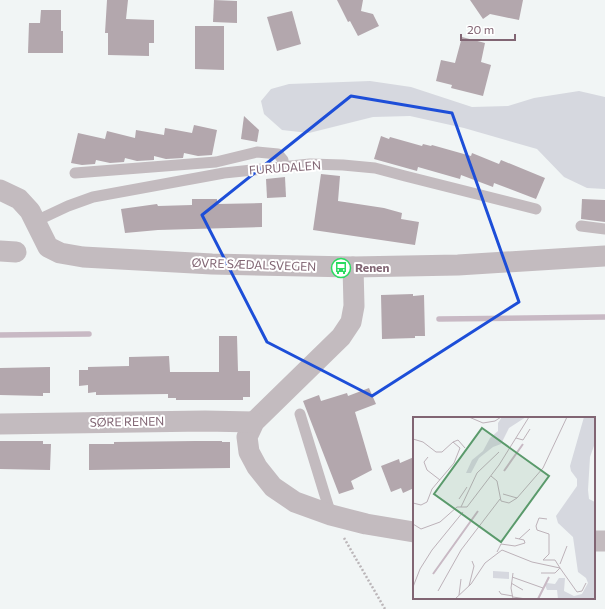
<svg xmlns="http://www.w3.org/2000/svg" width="605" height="609" viewBox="0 0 605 609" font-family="Commissioner,sans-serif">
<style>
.green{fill:#d6d8df}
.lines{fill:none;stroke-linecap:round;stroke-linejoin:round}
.stream{stroke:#c8b9c4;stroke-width:5.5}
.building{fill:#b3a7ad}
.path{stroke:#bbb6b9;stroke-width:2.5;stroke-dasharray:2 2;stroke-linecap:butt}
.service{stroke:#c3bbbf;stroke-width:11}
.minor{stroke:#c3bbbf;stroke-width:21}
.marked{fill:none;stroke:#1d4ed8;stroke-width:3;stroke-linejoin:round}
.labels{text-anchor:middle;stroke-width:4;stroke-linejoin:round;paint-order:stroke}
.street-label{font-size:12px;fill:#816573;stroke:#fff}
.poi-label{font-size:12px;font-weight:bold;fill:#816573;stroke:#fff;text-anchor:start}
.inset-river{fill:none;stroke:#c8b9c4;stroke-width:2}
.inset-road{fill:none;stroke:#bdb2b9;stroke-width:1}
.view{fill:#5a9a6b;fill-opacity:0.15;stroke:#5a9a6b;stroke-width:2}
.inset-edge{fill:none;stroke:#816573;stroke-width:2}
</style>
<rect width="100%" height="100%" fill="#f1f5f5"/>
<polygon class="green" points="370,81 411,87 472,107 508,106 534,98 579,91 605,97 605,189 587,188 564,177 537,149 464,128 410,116 373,117 309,133 282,130 264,114 261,101 271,89 289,84"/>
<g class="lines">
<g class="stream">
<polyline points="439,319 605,317"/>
<polyline points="0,335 89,334"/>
</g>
</g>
<g class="building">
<polygon points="107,0 128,0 126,19 154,20 154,43 149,43 149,56 108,55 108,33 105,33"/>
<polygon points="214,0 237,1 237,23 213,22"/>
<polygon points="337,0 363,0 361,11 373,14 379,26 358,36 350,21 348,22"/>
<polygon points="470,0 523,0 519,20 490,14 483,19"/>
<polygon points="41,10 61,10 61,31 63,31 63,53 28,53 29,23 40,23"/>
<polygon points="292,11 301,44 277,51 267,17"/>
<polygon points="195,26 224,26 224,70 195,69"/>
<polygon points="462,37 485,43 481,62 491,65 483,96 451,88 452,85 436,81 441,60 455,63"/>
<polygon points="244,116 259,130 257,142 241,139"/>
<polygon points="194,125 217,130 212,155 198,156 184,153 183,158 166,159 154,156 154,160 137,161 125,158 124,162 110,163 96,160 95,164 82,165 71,163 78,133 105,139 107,131 135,138 136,130 164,135 165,128 192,133"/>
<polygon points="381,136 389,139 390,137 422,146 423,144 431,146 432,145 471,156 472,153 499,164 501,160 545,178 536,199 494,183 493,187 461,175 460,179 418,167 417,171 374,159"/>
<polygon points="321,174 340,176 338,201 384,208 402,213 401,219 419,222 415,245 313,230"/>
<polygon points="285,177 286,197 267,198 266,179"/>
<polygon points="192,199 217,199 217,204 262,203 262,227 158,230 125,233 121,209 157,204 158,206 192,205"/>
<polygon points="582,199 605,200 605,222 581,219"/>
<polygon points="413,294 413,296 424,295 425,336 415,336 415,338 382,339 381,295"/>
<polygon points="219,336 237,336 238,371 250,371 250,397 243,397 243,400 176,400 176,398 168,398 168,394 96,395 96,392 88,393 88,385 79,386 79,370 88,370 88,367 129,366 129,357 169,356 170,372 219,372"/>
<polygon points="50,367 50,393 43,393 43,396 0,395 0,368"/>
<polygon points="369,388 376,404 355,412 372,470 351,481 354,489 339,494 303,401 319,395 321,401 347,393 348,396"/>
<polygon points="0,441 43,441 43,444 51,444 50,470 0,469"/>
<polygon points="195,441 222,441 222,442 230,442 230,468 89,470 89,444 114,444 114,442"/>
<polygon points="414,457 414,488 403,493 401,488 391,492 381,466 399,459 400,463"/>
</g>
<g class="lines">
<polyline class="path" points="344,538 385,609"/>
<g class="service">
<polyline points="75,173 216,162 257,152 278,154 283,160 284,167"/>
<polyline points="36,221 68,206 93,197 224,173 310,164 343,165 375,168 405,176 536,209"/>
<polyline points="581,226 605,229"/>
<polyline points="300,414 331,515"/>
</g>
<g class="minor">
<polyline points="0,190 19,199 30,211 48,247 60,253 83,257 212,264 353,267 458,265 605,256"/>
<polyline points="0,251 16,252"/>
<polyline points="353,267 354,306 351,322 341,337 254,422 247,437 249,452 257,467 273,487 295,502 331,515 366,524 414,532"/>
<polyline points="0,424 205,421 254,422"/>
<polyline points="594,541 605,541"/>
</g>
</g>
<path class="marked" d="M351,96L452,113L519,302L372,396L267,342L202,215Z"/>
<defs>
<g id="bus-ring" transform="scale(1)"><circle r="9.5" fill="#fff" stroke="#2bdb61" stroke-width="1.5"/><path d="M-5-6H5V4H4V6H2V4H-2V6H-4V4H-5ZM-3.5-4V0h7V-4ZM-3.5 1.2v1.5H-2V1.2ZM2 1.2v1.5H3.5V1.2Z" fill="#2bdb61"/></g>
</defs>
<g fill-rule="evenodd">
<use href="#bus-ring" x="341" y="268"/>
</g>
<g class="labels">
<g class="street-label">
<text transform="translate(285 168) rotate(-4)" y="4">FURUDALEN</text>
<text transform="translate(254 265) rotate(2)" y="4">ØVRE SÆDALSVEGEN</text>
<text transform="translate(127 422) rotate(-1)" y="4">SØRE RENEN</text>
</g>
<g class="poi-label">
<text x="355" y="272">Renen</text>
</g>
</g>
<g transform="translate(413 417)">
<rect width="182" height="182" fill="#f1f5f5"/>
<path d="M89,0H113L96,11L88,27L80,30L66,41L58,56H53L59,43L70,34L77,21L85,14V6ZM171,0H182V26L177,40L175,73L176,82L182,85V182H145L144,173H134L132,168L134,166L142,167L146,161H152L151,174L161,179L169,177L175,166L173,161L165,155L160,120L145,106L143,99L164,69V62L158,54L157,49ZM80,154L96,155V162L80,161Z" fill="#d6d8df"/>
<path class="inset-river" d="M91,54L110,27M20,157L65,94M125,182L136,160"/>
<path class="inset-road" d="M56,0L70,6L82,4L88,0M103,21L110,23L117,12M0,22L10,25L23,35H29L40,25L47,31L41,46L19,72L14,85L8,88L0,86M40,25L45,23L52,31M15,40L11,45L14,53L27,63M78,59L84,64L88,84L96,86L104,81L130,51L154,0M90,77L104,81M46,82L54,70M48,90L64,56L86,35M0,107L8,112L27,105L44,90H54L86,48L116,0M106,122L117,112M84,135L88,127L102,129L112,126L111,123L102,121M130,143L136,137V117L124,113L123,109L126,101L134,102M147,147L154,129M100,156L98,171L100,182M128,156H142L147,151L142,143H130M99,160L130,171M98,166L110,173M56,169L61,149L59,144M0,170L7,152L19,133L50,95M25,174L48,133L87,82M86,174L88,177L100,179M46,178L48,162M100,180L113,182M42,182L58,167L72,146L89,133L119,145L147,151L164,175L169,174L173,166"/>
<path class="view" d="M69,11L136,59L88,125L21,77Z"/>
<rect width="182" height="182" class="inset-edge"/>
</g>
<path d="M461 34v6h54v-6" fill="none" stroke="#816573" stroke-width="2"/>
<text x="467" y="34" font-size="12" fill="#816573" stroke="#ffffff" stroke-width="3" paint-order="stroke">20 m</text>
</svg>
